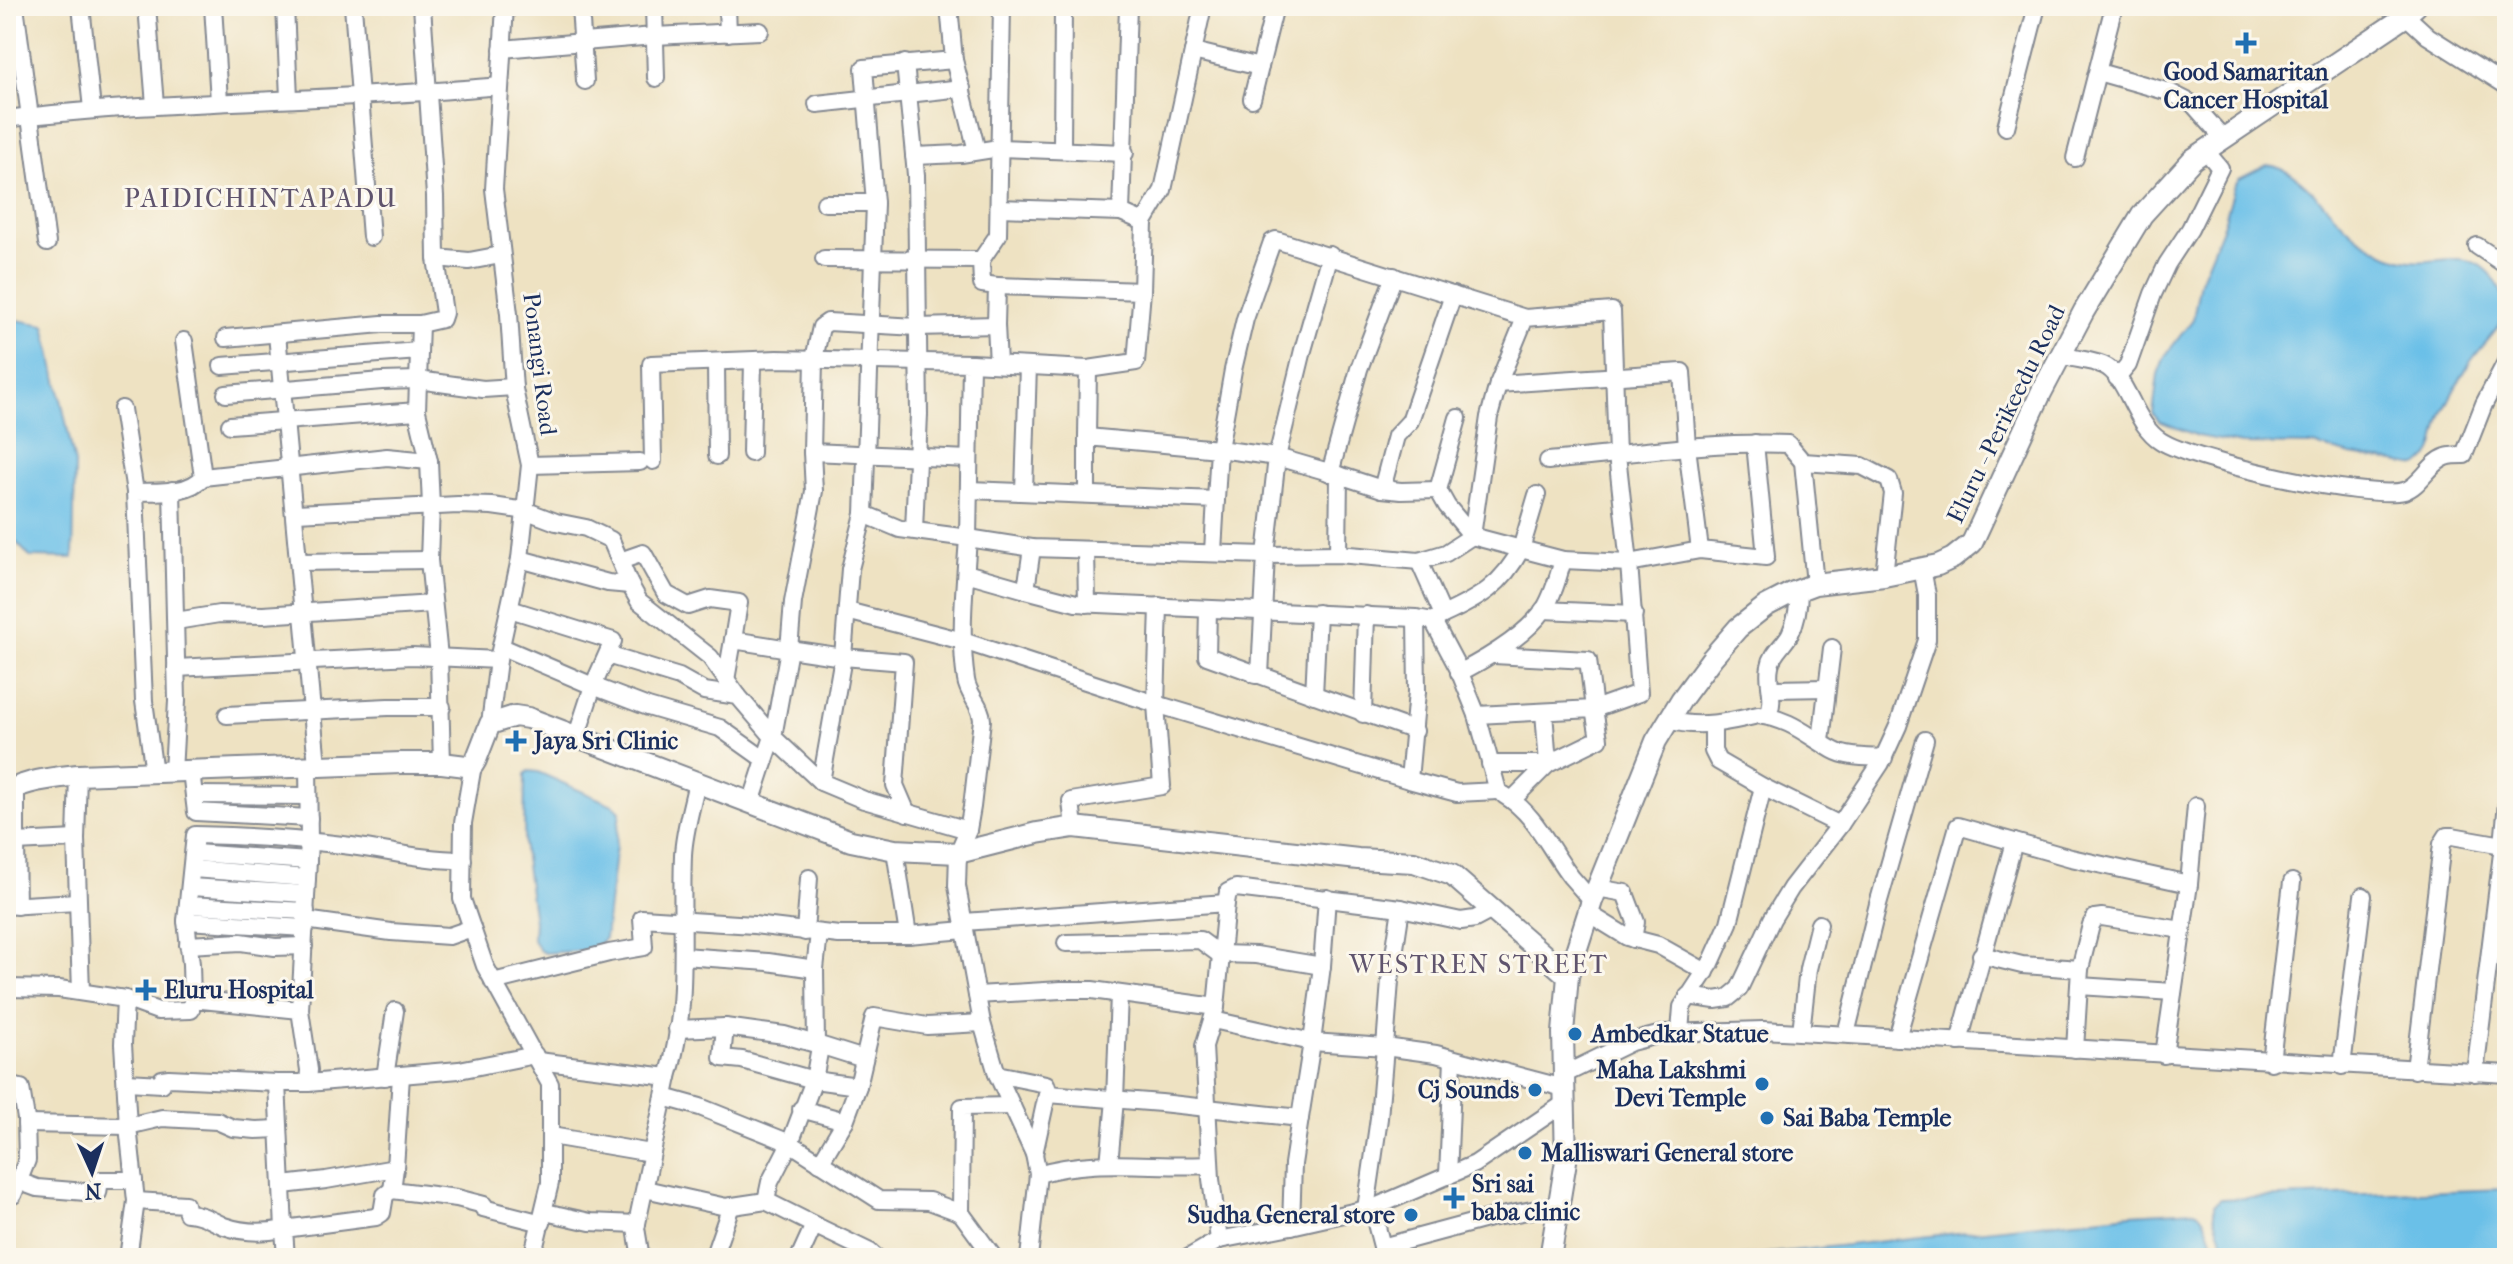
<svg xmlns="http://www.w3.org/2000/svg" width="2513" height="1264" viewBox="0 0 2513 1264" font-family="'IM FELL French Canon',serif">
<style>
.water{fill:#6bc0e8;stroke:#4378a3;stroke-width:2}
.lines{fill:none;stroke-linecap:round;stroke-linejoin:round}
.minor-casing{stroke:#848890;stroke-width:20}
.major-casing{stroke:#848890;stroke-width:24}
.minor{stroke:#fff;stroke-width:16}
.major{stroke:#fff;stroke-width:20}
.poi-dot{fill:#1f6fb2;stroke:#fbf7ec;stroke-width:3}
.labels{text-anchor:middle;stroke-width:6;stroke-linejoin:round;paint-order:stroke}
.poi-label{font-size:24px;font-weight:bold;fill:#1b2f5e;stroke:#fbf7ec;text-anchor:start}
.street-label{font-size:24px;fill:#1b2f5e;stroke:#fbf7ec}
.neighbourhood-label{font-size:26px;letter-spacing:2px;fill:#5f546d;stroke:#fbf7ec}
</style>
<rect width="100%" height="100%" fill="#fbf7ec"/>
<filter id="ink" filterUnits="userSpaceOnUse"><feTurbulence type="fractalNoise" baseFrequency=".0125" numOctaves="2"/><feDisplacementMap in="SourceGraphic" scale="16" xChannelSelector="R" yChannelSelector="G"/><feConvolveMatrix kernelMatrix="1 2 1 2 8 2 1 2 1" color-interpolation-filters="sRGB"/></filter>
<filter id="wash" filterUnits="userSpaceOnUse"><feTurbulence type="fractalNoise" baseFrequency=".006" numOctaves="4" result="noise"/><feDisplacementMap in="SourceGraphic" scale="32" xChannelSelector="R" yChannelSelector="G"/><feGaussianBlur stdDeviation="1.8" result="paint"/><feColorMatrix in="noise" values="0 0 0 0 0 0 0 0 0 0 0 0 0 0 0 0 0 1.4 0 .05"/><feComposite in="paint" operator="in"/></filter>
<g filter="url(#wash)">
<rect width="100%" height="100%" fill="#eee2c2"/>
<g class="water">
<path d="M2267,165C2301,167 2333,220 2361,239C2376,249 2392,259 2411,261C2427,263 2443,258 2460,259C2486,261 2508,289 2504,315C2502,327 2477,351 2469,364C2458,383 2445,404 2439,425C2433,445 2438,451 2418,466L2351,455L2314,445L2242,444L2198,436L2159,421L2153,414L2158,374L2165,356L2193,319L2200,281L2224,223L2235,185L2239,179Z"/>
<polygon points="6,318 45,325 75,464 73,558 30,557 6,531"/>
<polygon points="529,771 538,772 615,806 620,811 605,938 593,950 545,953 540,951 533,940 534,921 524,851 525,774"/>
<polygon points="2507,1189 2507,1258 2229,1258 2214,1216 2214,1205 2221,1199"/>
<path d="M2195,1210C2209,1221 2212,1242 2218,1258H1729L2131,1214Z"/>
</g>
</g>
<g filter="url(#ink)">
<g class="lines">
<g class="minor-casing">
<g id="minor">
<polyline points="15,6 47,243"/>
<polyline points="81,6 92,109"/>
<polyline points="147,6 155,105"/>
<polyline points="213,6 219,101"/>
<polyline points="285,6 289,98"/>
<polyline points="353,6 371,237"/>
<polyline points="422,6 435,196 436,258"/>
<polyline points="580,6 585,81"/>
<polyline points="654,6 656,78"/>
<polyline points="727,6 728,33"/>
<polyline points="949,6 954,60 977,151"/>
<polyline points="1128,6 1121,212 1144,222 1142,291"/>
<polyline points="2405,15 2428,36 2507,86"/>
<polyline points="502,49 654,36 760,31"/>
<polyline points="1193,51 1260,67"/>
<polyline points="905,63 916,175 919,414 914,530"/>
<polyline points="2098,72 2169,92 2193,104 2224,139"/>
<polyline points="1252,99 1275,6"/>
<polyline points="817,104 962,88"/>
<path d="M6,119C170,99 335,102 499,86"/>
<polyline points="2006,127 2037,6"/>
<polyline points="1062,149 1063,6"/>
<polyline points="914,156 961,154 999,148 1125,153"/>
<polyline points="2075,158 2114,6"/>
<polyline points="825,203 875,203"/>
<polyline points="1000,208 1121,212"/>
<polyline points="1144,222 1163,190 1203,6"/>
<polyline points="2477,246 2507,266"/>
<polyline points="824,259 981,260 982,284 997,286 996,325"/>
<polyline points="981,260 998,235 1002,6"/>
<polyline points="997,286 1142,291 1136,362 1088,369"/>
<polyline points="420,324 442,319 444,313 436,258 469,261 501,255"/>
<polyline points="277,334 317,765"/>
<polyline points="226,338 382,324 420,324 417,411 429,461 431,506 429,560 439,657 442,763"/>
<path d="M2061,355C2074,359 2090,360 2103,365C2128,375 2133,424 2161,441C2194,462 2367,500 2404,491C2421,486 2429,463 2446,457C2451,455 2459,455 2464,455L2484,404L2507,360"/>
<polyline points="716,362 717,456"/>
<polyline points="971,363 1088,369 1087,437"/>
<polyline points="222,366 419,351"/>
<polyline points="2117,378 2128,365 2153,294 2167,264 2190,229 2220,168 2206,151"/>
<polyline points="1498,384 1682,372 1687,447 1700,550"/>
<polyline points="226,394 382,381 418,380 483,389 514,387"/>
<polyline points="122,409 135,492"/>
<polyline points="230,425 417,411"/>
<polyline points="812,452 814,491 793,602 789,649 843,657 821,782"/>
<polyline points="751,453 753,361"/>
<polyline points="969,459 812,452 814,359 821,327 828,322 917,327 996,325 998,364"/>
<polyline points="653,461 651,364 777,359 971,363 968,538 900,529 864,514"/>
<path d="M1548,461C1628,454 1708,441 1788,444L1803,462L1815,584"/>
<polyline points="1803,462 1862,466 1889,480 1893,493 1884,576"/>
<polyline points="530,465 640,462"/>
<polyline points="1330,473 1359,369 1394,276"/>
<polyline points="1339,475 1382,489 1401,491 1438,490"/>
<polyline points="203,477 387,457 429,461"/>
<polyline points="1382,489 1396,436 1410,421 1453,295"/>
<polyline points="172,490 177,701 173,772"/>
<polyline points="969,490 1216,500 1213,551"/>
<polyline points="1024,491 1028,366"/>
<polyline points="1087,494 1087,437 1219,449 1216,500"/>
<polyline points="296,513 458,505 492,506 527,511 556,522 586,528 611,540 630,585 608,583 520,559"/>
<polyline points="1086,550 1087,604"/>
<polyline points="1338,554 1339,475 1277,457 1219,449 1233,370 1245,319 1272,242 1276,240 1525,318"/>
<polyline points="620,561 643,553 666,594 688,606 710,599 739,603 733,640 789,649 773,737 821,782 864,800 968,830"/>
<polyline points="299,562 429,560"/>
<polyline points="966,573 1026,590 1032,548"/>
<polyline points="630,585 639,601 710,657 738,696"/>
<polyline points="1026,590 1076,603 1416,618 1433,621 1443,615 1419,561"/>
<polyline points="1159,606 1156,704 1409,780 1417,692 1416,618"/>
<polyline points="510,609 613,641 593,686 648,707 720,728 765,760 773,737 738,696 704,691 679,677 607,655"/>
<polyline points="1208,609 1207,656 1415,731"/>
<polyline points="1543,610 1634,614"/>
<polyline points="847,611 963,641 1156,704 1162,786 1071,801 1074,827"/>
<path d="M1443,615C1480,598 1502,585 1521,549L1472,536L1447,506L1438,490L1458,418"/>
<polyline points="176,621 219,614 263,615 433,604"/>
<polyline points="502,647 593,686 577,735"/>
<polyline points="1494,655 1588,660 1594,709 1639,693 1629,563 1563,560"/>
<polyline points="176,668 412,656 498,660"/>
<path d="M1459,673C1488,658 1527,635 1545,608C1554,593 1558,577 1563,560L1521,549L1537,495"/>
<polyline points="1255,675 1260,675 1266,555 1338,554 1419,561 1446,553 1472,536 1489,417 1498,384 1525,318 1612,311 1617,455 1629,563 1700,550 1766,557 1755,443"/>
<polyline points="726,680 733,640"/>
<polyline points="1773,689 1827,688"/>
<polyline points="1314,695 1318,613"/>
<polyline points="1363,714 1366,615"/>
<polyline points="227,715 388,707 442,707"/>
<polyline points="1477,715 1594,709 1599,739 1548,764 1512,800"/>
<path d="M1767,716C1777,699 1766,684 1770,666C1772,653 1784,645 1790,634C1797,620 1799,605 1799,590"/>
<path d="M1669,720C1698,729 1729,722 1758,715C1791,719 1806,735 1833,750C1847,758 1868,757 1884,758"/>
<polyline points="490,724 498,660 520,559 530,465 514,389 509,314 494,189 505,6"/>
<polyline points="1713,724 1713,751 1718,761 1763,787 1840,825"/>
<polyline points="1821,741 1832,648"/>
<polyline points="1490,764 1548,764 1544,712"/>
<polyline points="473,765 463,823 462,899 485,966 550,1084 550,1183 532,1258"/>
<polyline points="191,771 196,812 309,818"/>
<path d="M154,773L144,701L135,492C156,491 188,495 203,477L184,341"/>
<polyline points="78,775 76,839 81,992"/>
<polyline points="1409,780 1457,793 1498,791 1477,715 1458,668 1433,621"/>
<polyline points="16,787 16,842 76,839"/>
<polyline points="194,795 308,796"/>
<path d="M1504,795C1535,813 1550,850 1571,877C1578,885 1585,893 1592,901"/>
<polyline points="751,803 765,760"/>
<polyline points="907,813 895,785 904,662 843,657 850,569 864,514 875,203 864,68 954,60"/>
<polyline points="16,842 17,906"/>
<polyline points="895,850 908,935"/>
<polyline points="195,853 308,861"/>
<polyline points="193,869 307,878"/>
<polyline points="190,887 306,894"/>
<polyline points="1597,888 1625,893 1636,922 1633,939"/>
<polyline points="1226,903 1228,892 1236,888 1401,908 1461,921 1475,919 1492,910"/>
<polyline points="188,905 306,911"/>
<polyline points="6,906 77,902"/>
<polyline points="1588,913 1627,937 1658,945 1706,972"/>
<polyline points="305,920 391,932 449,936 472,928"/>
<polyline points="186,921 305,928"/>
<polyline points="964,922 1226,903 1216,1007 1092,990 1061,990 977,995"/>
<polyline points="805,932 809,878"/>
<polyline points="819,933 815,969 816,1044 864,1059"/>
<polyline points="1066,943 1200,940 1219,954 1256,955 1322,966 1312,1042 1385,1047 1390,981 1401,908"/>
<polyline points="188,945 241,942 275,947 304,946"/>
<polyline points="1981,955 2022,965 2080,969 2075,1049"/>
<polyline points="683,956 768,962 815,969"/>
<polyline points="1322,966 1327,898"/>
<polyline points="2080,969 2091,925 2095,918 2102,917 2182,930"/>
<polyline points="493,982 609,953 644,947 642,918 754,925 839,935 908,935 965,930"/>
<polyline points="2079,986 2173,992"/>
<path d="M6,988L59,989L125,999L158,1011L191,1010L192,999L300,1010L309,1070L308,1083H277L284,1229C264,1233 244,1233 224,1226C210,1220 203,1214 187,1213L185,1204L136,1201"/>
<polyline points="1688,996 1715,1000 1728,998 1739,989 1772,919 1791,888 1840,825 1881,763 1898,726 1927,640 1927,595 1922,568"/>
<path d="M192,999L191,964L186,921L195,835C248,836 299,839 351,846C390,851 423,860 463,860"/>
<polyline points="300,1010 309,841 308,766"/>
<polyline points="1213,1020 1312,1042 1300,1118"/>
<polyline points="725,1027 784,1035 816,1044"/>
<polyline points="677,1029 725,1027 722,1058 742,1060 814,1080 790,1143 770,1182 766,1201"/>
<polyline points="1680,1032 1682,1007 1711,963 1729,923 1763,787"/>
<polyline points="1801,1032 1808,969 1819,924"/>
<polyline points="1846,1034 1878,904 1925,740"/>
<polyline points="1897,1038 1958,826 2071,858 2189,884"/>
<polyline points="1959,1042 2014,842"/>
<polyline points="2164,1055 2189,884 2196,806"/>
<polyline points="538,1061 668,1077"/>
<polyline points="2271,1062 2292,882"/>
<polyline points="2342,1066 2363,896"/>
<polyline points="2415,1070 2442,844 2447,836 2452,836 2503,845 2507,802"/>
<polyline points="2475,1073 2503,845"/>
<polyline points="997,1074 1046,1084 1048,1090 1034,1154"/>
<polyline points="1563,1075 1631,1042 1666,1033 1763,1030 2507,1074"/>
<polyline points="385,1077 395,1011"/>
<polyline points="127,1082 162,1084 162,1079 169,1078 277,1083"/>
<polyline points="308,1083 459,1070 535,1055"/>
<polyline points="6,1085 21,1088 26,1119 27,1160 13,1195 6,1197"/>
<polyline points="858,1086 874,1017 927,1026 982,1023"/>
<polyline points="1048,1094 1161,1103 1300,1118 1293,1164 1291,1226 1219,1240"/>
<polyline points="664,1097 700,1107 790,1143 879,1200 929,1201 961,1213 994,1258"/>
<polyline points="801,1109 845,1121"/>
<polyline points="26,1124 128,1126 123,1044 125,999"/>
<polyline points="551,1136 651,1153"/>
<polyline points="820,1163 845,1121 858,1086 814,1080 820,1047"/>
<polyline points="1109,1164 1115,1100 1119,994"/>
<polyline points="395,1168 401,1076"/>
<path d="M1038,1174C1094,1157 1152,1168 1210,1165"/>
<polyline points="1448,1176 1453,1059"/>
<polyline points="18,1181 37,1188 98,1193 100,1180 134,1180"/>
<polyline points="283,1185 326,1180 395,1168 392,1190"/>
<polyline points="645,1189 726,1207 766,1201 814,1225"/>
<polyline points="1372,1208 1385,1258"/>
<polyline points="1366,1209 1379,1118 1385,1047 1436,1054 1564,1088"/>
<polyline points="545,1212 590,1222 637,1224"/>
<polyline points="961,1213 962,1107 1012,1106"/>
<polyline points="1291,1226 1375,1207 1475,1164 1565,1103"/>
<polyline points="1382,1247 1490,1218 1559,1205"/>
<polyline points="128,1258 136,1201 128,1126 162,1118 217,1121 233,1128 256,1130 279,1129"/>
<polyline points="286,1258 284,1229 376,1217 382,1213 385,1195 392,1190 457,1198 484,1205 483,1208 542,1223"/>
<path d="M641,1258L636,1228L668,1077C690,1005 680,929 683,855C684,831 692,806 697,782"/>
<polyline points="713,1258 731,1206"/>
<polyline points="799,1258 814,1225 870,1252 877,1258"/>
<path d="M1029,1258L1038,1174L1034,1154L997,1074L982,1023L957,886L958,853L968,830L972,807L982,720C981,704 968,695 966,680C959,634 965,584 968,538L1032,548L1266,555L1277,457L1303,350L1330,255"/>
<polyline points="1188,1258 1219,1240 1211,1179 1204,1046 1216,1007"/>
</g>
</g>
<g class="major-casing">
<g id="major">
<path d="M6,792C28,780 53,778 78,775L401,763H442L466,766L473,765L476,760L490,724L515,716L528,718L851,841L895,850L958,853L1037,833L1074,827L1358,859L1414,862L1452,875L1568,976"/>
<polyline points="1550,1258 1566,1161 1563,1033 1568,976 1592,901 1656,741 1681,700 1712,658 1738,628 1766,606 1791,593 1815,584 1884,576 1938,565 1953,558 1972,543 2041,393 2084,311 2142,215 2193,159 2400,20 2416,6"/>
</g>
</g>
<use href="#minor" class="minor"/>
<use href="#major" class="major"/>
</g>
</g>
<g class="poi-dot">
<path d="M2242 31h8v8h8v8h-8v8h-8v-8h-8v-8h8z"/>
<path d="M512 729h8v8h8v8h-8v8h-8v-8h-8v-8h8z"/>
<path d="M142 978h8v8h8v8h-8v8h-8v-8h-8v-8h8z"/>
<circle cx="1575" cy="1034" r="8"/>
<circle cx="1762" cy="1084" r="8"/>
<circle cx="1535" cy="1090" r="8"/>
<circle cx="1767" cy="1118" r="8"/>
<circle cx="1525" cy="1153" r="8"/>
<path d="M1450 1186h8v8h8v8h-8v8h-8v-8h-8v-8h8z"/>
<circle cx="1411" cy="1215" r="8"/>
</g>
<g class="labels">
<g class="poi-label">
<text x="2246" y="80" text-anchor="middle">Good Samaritan<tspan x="2246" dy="28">Cancer Hospital</tspan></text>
<text x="534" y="749">Jaya Sri Clinic</text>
<text x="164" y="998">Eluru Hospital</text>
<text x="1591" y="1042">Ambedkar Statue</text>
<text x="1746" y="1078" text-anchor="end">Maha Lakshmi<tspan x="1746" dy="28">Devi Temple</tspan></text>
<text x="1519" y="1098" text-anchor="end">Cj Sounds</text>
<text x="1783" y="1126">Sai Baba Temple</text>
<text x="1541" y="1161">Malliswari General store</text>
<text x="1472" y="1192">Sri sai<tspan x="1472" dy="28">baba clinic</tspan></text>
<text x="1395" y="1223" text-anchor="end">Sudha General store</text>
</g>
<g class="street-label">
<text transform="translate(540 364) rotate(83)" y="8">Ponangi Road</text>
<text transform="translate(2006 414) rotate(-64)" y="8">Eluru - Perikeedu Road</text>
</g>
<g class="neighbourhood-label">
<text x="261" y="207">PAIDICHINTAPADU</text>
<text x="1479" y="973">WESTREN STREET</text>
</g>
</g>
<rect width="2513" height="1264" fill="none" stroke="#fbf7ec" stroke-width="32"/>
<g transform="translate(92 1172) rotate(177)" stroke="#fbf7ec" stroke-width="6" paint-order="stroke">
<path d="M0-6L14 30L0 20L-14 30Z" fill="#1b2f5e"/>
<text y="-12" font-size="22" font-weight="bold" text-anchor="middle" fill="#1b2f5e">N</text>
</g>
</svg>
